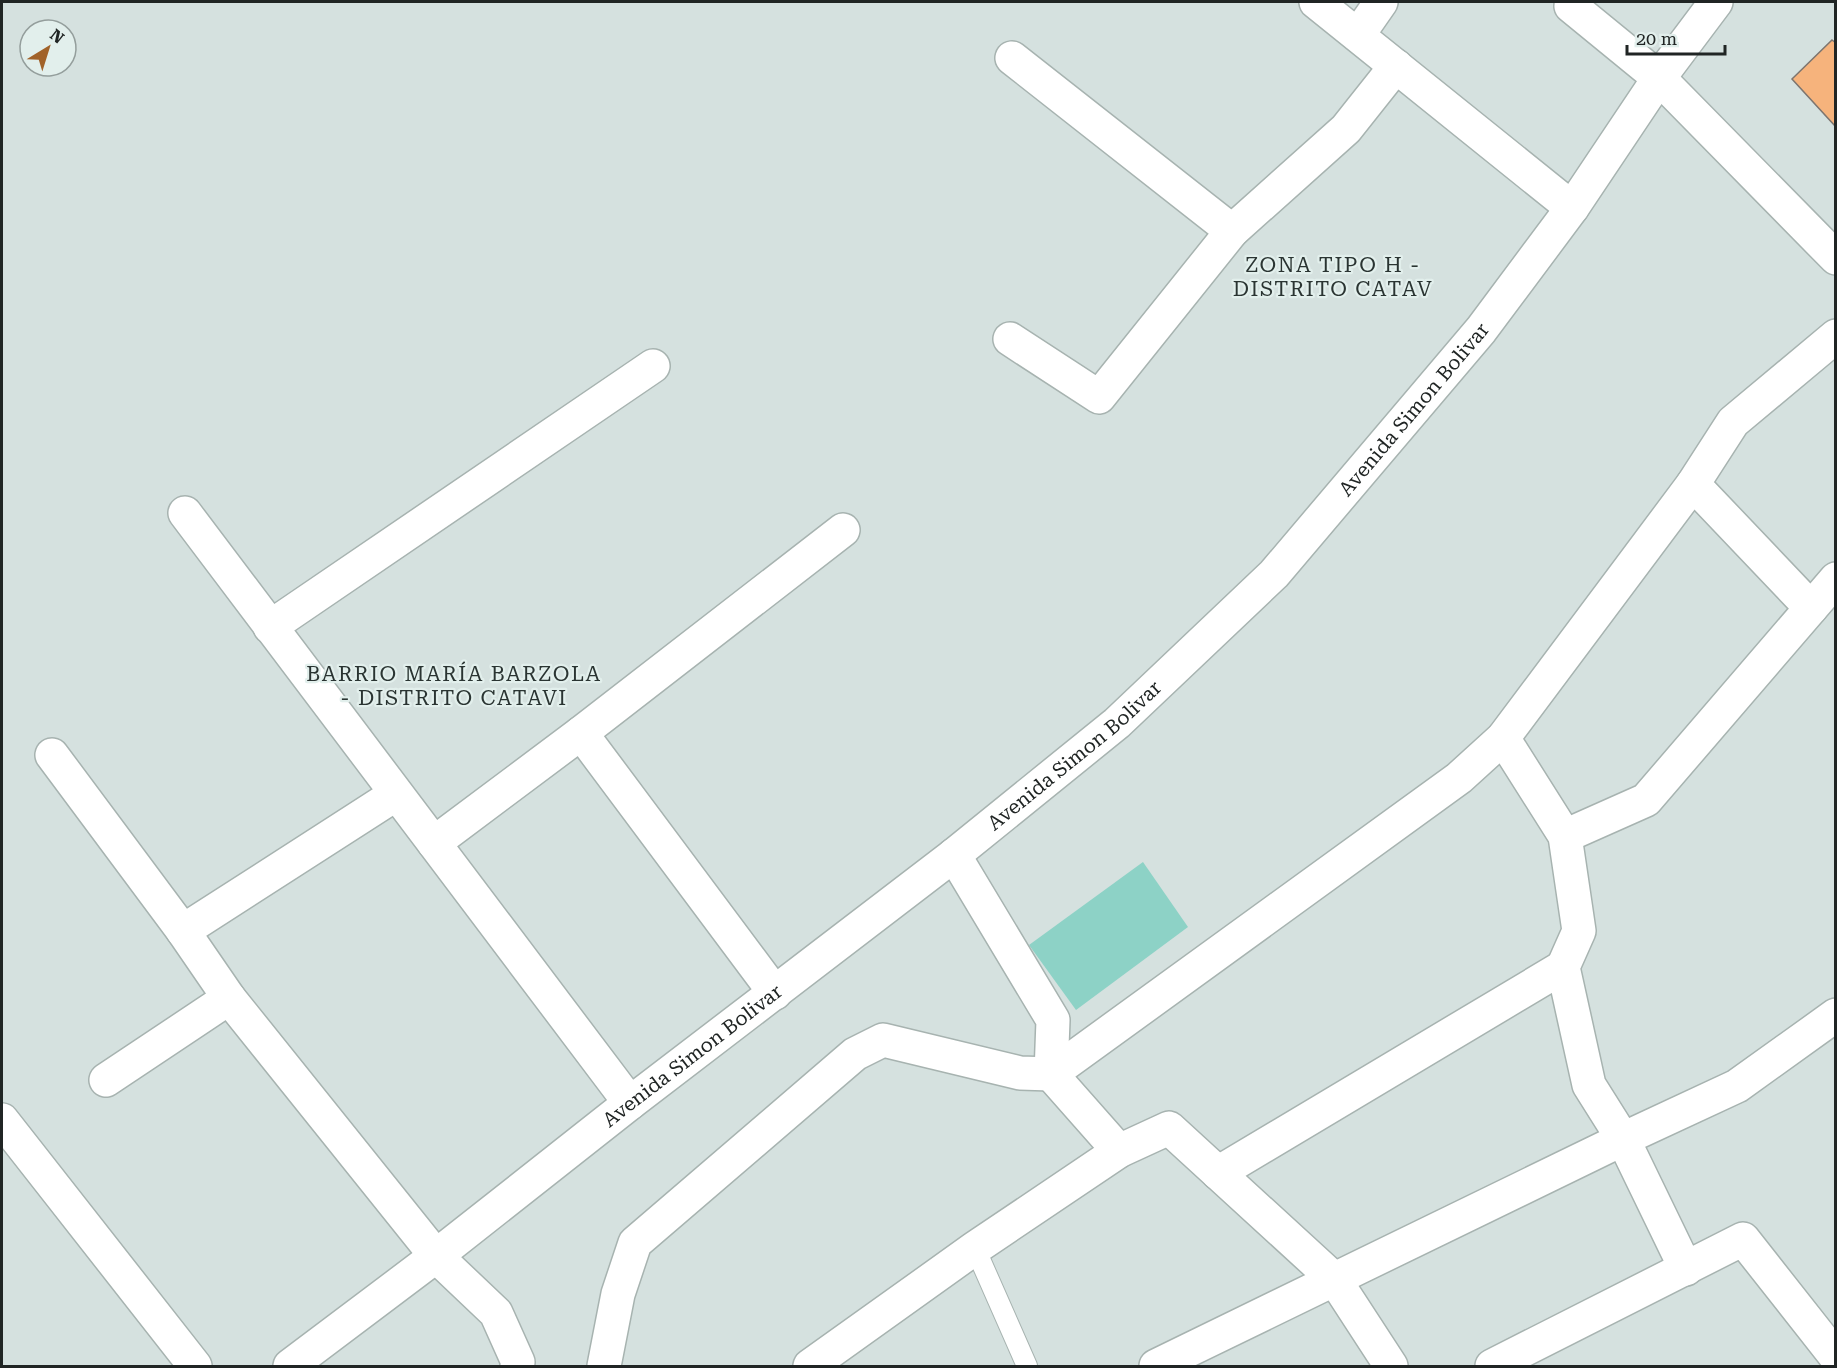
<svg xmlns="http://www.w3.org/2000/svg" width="1837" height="1368" viewBox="0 0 1837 1368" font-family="'Roboto Serif',serif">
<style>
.green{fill:#8dd2c6}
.building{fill:#f6b37c;stroke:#7d756f;stroke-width:1.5}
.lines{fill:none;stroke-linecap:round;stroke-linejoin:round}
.lane-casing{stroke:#a7b3b0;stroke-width:22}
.street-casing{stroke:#a7b3b0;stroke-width:36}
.secondary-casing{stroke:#a7b3b0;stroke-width:36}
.lane{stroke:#fff;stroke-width:20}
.street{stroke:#fff;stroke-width:33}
.secondary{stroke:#fff;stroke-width:33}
.labels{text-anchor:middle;stroke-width:4.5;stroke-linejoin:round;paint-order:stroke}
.street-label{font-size:20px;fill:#202524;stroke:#e2efec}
.neighbourhood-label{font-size:21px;letter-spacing:1.5px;fill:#2a3432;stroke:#e2efec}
</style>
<rect width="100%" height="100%" fill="#d5e1df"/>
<path class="green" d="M1143,862L1188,927L1076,1010L1029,945Z"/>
<path class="building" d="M1832,40L1836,43V127L1792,79Z"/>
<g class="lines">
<g class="lane-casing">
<path id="lane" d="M975,1248L1027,1366"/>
</g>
<g class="street-casing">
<g id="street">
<path d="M1316,2L1572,208"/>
<path d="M1573,2L1571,6L1659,78"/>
<path d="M1358,35L1381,2"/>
<path d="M1012,58L1232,231"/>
<path d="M1010,339L1099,397L1232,231L1346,129L1396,66"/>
<path d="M1693,484L1811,608"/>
<path d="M185,513L630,1103"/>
<path d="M270,627L653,366"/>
<path d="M581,733L775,993"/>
<path d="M1503,738L1565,836L1579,931L1563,967L1589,1085L1623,1139L1686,1269"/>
<path d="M52,755L183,931L229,998L436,1256L496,1313L518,1362L517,1366"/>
<path d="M1565,836L1646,800L1836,579"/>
<path d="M434,843L581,733L843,530"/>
<path d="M954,855L1053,1020L1051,1074L1119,1151"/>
<path d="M183,931L396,794"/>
<path d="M106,1080L229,998"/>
<path d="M2,1120L195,1366"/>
<path d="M1218,1173L1563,967"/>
<path d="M604,1366L618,1294L635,1243L855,1054L883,1040L1020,1073L1051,1074L1459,778L1503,738L1693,484L1733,422L1836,336"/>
<path d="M810,1366L975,1248L1119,1151L1169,1128L1335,1280L1391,1366"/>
<path d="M1156,1366L1623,1139L1737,1086L1836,1015"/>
<path d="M1492,1366L1743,1239L1836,1357"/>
</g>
</g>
<g class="secondary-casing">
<g id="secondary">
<path d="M1659,78L1836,258"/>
<path id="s1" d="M290,1366L436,1256L630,1103L954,855L1117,723L1274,574L1481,330L1572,208L1659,78L1716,2"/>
</g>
</g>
<use href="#lane" class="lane"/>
<use href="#street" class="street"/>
<use href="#secondary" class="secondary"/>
</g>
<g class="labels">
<g class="street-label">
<text dy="7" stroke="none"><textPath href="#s1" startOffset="1480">Avenida Simon Bolivar</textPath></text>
<text dy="7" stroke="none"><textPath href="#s1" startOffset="994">Avenida Simon Bolivar</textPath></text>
<text dy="7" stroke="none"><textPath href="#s1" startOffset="508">Avenida Simon Bolivar</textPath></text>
</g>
<g class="neighbourhood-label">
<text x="1333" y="272">ZONA TIPO H -<tspan x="1333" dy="24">DISTRITO CATAV</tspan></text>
<text x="454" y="681">BARRIO MARÍA BARZOLA<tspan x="454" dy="24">- DISTRITO CATAVI</tspan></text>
</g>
</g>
<rect width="1837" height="1368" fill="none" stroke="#202524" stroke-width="6"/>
<g transform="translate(48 48) rotate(38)"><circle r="28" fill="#e2efec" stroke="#949e9c" stroke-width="1.5"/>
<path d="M0-4.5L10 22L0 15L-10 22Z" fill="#a16229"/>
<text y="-9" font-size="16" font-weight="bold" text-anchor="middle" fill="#202524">N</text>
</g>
<path d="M1627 45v9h98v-9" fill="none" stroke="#202524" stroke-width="3"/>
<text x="1636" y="45" font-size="18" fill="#202524" stroke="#e2efec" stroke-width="4.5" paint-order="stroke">20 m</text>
</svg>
